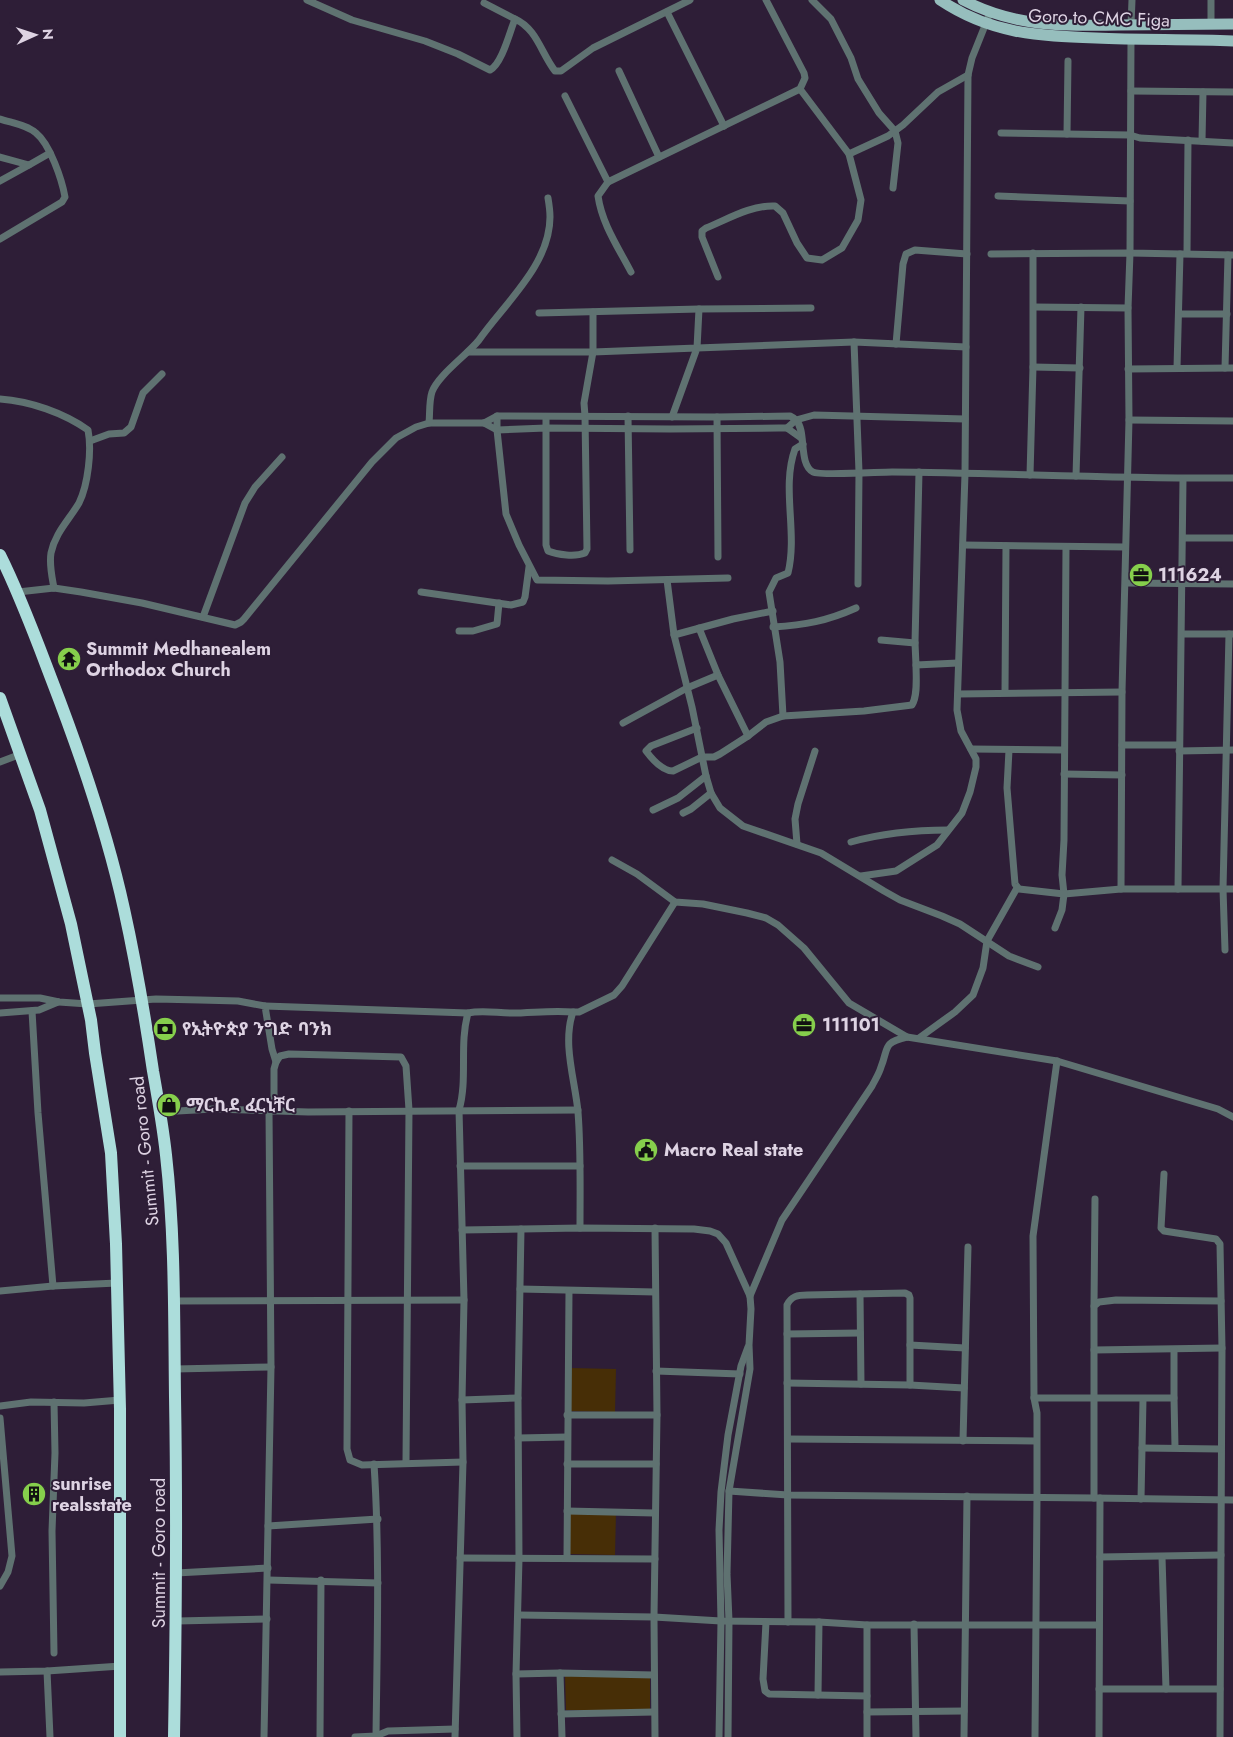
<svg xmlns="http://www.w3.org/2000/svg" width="1233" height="1737" viewBox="0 0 1233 1737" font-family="Jost,'Noto Sans Ethiopic',sans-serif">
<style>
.grass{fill:#472e06}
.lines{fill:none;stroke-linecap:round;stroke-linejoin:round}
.street{stroke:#5f7271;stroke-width:7}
.primary{stroke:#96bebd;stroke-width:11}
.highway{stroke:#acdddb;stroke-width:12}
.labels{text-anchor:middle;stroke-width:4;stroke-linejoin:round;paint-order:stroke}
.street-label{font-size:18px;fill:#ded3e3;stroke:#2e1e37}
.poi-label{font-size:18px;font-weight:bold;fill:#ded3e3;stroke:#2e1e37;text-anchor:start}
</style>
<rect width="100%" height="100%" fill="#2e1e37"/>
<g class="grass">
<path d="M570,1368L616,1369L615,1412L570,1411Z"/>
<path d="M570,1512L616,1513L615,1555L569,1554Z"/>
<path d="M565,1675L650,1677V1710H566Z"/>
</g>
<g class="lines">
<g class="street">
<path d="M307,0L352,20L425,41L458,54L490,70C502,64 510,31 515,19C537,29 541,53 555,71H561L593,48L690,0"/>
<path d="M812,0L831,19L851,58L858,79L879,113L895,131L898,143L893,188"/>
<path d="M484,3L515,19"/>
<path d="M667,12L724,126"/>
<path d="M1211,24V0"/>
<path d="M1131,25L1132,0"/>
<path d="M1131,39L1130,253L1233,255"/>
<path d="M619,71L659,157"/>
<path d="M1131,91L1233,92"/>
<path d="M565,96L608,182L800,89L805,78L804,73L766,0"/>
<path d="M0,119C12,123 27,125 36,133C50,144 62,180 65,197L62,202L0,239"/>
<path d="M1001,133L1130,135L1140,138L1233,143"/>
<path d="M1067,134L1068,61"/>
<path d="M1202,141L1203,92"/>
<path d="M849,154L888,136L903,125L938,92L968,75"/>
<path d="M0,157L29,165L50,153"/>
<path d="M0,181L29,165"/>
<path d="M608,182L598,196C602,224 618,247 631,272"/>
<path d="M998,196L1130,201"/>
<path d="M1187,253L1188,140"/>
<path d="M991,254L1130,253L1128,308L1129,420L1122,692L1121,889H1233"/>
<path d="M718,277L702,237V231L706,228C728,219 751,205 775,206L783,213L797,243L807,258L822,260L842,248L858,220L861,200L849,154L800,89"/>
<path d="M1034,307L1128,308"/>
<path d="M539,313L699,309"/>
<path d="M1179,314H1227"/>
<path d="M896,344L903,264L906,254L915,250L967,254"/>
<path d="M468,352H593L697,348L699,309L811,308"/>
<path d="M1033,367L1080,368"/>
<path d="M1177,368L1180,254"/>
<path d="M1225,368L1228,255"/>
<path d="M1128,369L1233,368"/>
<path d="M0,399C30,401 64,413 88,430C92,450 88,485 79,503C69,520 55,533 51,553C49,565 52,577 54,588"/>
<path d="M497,416V430L506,514L519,545L537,580L608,581L728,578"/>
<path d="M628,416L630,550"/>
<path d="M546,417V545L548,551C558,555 575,557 585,553L587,549L585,416L584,403L593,352V312"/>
<path d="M672,417L697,348L854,342"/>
<path d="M717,417L718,557"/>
<path d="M1129,420L1233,421"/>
<path d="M429,423C430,413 429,401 432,392C438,375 467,355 479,340C504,304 550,265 550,217C550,211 549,204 548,198"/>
<path d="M484,423L497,430L546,428L670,429L779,428H787L801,438"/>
<path d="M787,428L796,420L814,415L965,419"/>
<path d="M90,441L109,434L124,433L131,427L143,393L162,374"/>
<path d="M919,472L915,643L916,665L958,663"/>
<path d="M1030,475L1033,367V253"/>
<path d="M1076,476L1081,307"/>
<path d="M1183,538H1233"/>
<path d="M963,545L1125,547"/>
<path d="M1066,547L1064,840L1062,875L1064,894L1121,889"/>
<path d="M667,580L674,635L692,707L706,776L711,793L720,808L743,826L821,853L884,891L900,900L942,916L960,924L1009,956L1038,967"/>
<path d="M1126,583L1233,584"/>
<path d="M858,584L859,472L854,342L966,347"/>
<path d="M18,592L54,588L81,592L142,603L235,625L241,622L244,619L372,462L396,438L416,427L429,423H484L497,416L717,417L790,416C792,417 794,418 796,420C807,431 798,464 813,472C820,476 879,472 892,472C1006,473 1119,479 1233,478"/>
<path d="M421,592L511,605L523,602L525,597L529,567"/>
<path d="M203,617L245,503L255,487L282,457"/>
<path d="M773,627C805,625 827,621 856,608"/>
<path d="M699,628L718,675L748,736"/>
<path d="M459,631H473L497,624L499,603"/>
<path d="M1182,634H1233"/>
<path d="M674,635L733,619L773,611"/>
<path d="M881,640L915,643"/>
<path d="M1005,692L1006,546"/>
<path d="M958,694L1122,692"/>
<path d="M783,716L780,662L769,592L776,578L788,573C798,532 781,488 795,449L803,444"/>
<path d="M623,723L687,688L718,675"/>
<path d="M697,728L651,746L646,751C652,759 662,771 673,771L702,757H714L720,754L748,736L766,722L783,716L864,711L912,705C918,695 916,677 916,665"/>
<path d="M1122,745H1179"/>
<path d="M971,749L1064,750"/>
<path d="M1009,750L1007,788L1015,884L1019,889L1064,894L1062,910L1055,928"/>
<path d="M1179,751L1233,750"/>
<path d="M0,762L21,754"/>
<path d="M1064,774L1122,775"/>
<path d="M653,810L678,798L706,776"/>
<path d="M683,813L691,809L711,793"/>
<path d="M851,842C883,833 915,830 948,830"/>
<path d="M797,844L795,819L798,804L815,751"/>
<path d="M612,860L637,874L675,902L703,904L747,913L766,918L778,925L804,948L849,1003L907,1037"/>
<path d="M861,876L896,871L937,845L962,813L970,792L976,767V759L961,731L957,710L965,474L968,75L972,58L990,13"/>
<path d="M1178,889C1179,752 1182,616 1183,479"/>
<path d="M1225,950L1223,889L1229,634"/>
<path d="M0,998H40L59,1002L88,1004L156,999L200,1000L238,1001L265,1006L272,1049L276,1062"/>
<path d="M265,1006L468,1013C482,1010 497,1013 511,1013C532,1013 552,1010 573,1012"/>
<path d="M32,1011L38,1113L53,1286"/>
<path d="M0,1013L39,1010L58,1002"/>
<path d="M919,1038L955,1012L973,995L983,968L987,941L1017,888"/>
<path d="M274,1111V1069L276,1062L280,1056L289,1054L329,1055L401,1057L406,1066L409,1110L406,1462"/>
<path d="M349,1111L347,1449L350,1460L362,1465L463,1462"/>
<path d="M160,1112L213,1109L308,1112L578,1110"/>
<path d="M460,1166H580"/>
<path d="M1164,1174L1161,1228L1164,1231L1216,1239L1220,1244L1222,1348L1220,1737"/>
<path d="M580,1228C580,1189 581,1150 578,1112C575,1080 562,1043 573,1012H579L614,995L622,986L675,902"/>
<path d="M462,1230L580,1228L694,1229L710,1231L718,1234L726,1243L750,1296L751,1309L749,1345L750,1369L729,1491L727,1574L729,1621L728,1737"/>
<path d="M520,1289L655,1292"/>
<path d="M0,1291L53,1286L117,1283"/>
<path d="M860,1294L861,1384"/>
<path d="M750,1296L782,1220L872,1086C875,1080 879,1074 881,1067C889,1047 882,1043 907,1037L1057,1061L1218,1109L1233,1117"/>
<path d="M174,1301L464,1300"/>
<path d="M1094,1306L1095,1199"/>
<path d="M787,1334L860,1333"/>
<path d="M910,1345L965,1348"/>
<path d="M1094,1350L1222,1348"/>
<path d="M175,1369L271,1367"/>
<path d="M656,1371L740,1374"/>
<path d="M787,1383L910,1385L964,1388"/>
<path d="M1034,1398L1033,1236L1057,1061"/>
<path d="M1174,1398L1175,1447"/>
<path d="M462,1400L518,1398"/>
<path d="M54,1402L55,1453L52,1531L54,1653"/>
<path d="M0,1406L31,1402L84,1403L120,1400"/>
<path d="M567,1415H657"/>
<path d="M0,1418L12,1556L8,1572L0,1586"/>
<path d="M518,1438L567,1437"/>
<path d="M788,1439L1036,1441"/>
<path d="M963,1441L968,1247"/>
<path d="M1142,1448L1221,1449"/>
<path d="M374,1464C380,1555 377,1646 376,1737"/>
<path d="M567,1464H656"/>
<path d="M729,1491L788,1495L1094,1498L1233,1500"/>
<path d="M1094,1498V1306L1099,1302L1116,1300L1221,1301"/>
<path d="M1141,1499L1143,1399"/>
<path d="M567,1511L654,1513"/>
<path d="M268,1526L378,1519"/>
<path d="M1100,1557L1221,1555"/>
<path d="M1162,1557L1166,1689"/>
<path d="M460,1558L655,1559"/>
<path d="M567,1558L569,1291"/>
<path d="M176,1573L268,1568"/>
<path d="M268,1580L378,1583"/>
<path d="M519,1615L654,1617L721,1621L819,1622L867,1625H1098"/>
<path d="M177,1621L267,1619"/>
<path d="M766,1622L763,1679L765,1691L769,1694L867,1696"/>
<path d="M788,1622L787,1305C791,1296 798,1295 807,1295L905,1293L909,1295L910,1298V1385"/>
<path d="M914,1624L916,1737"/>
<path d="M47,1671L50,1737"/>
<path d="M0,1672L47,1671L121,1666"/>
<path d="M560,1673L562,1737"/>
<path d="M516,1674L560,1673L654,1675"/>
<path d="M1099,1689H1220"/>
<path d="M818,1695L819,1622"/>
<path d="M867,1712L964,1711"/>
<path d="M561,1714L654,1712"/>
<path d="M264,1737L271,1367L269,1110"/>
<path d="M320,1737L321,1580"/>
<path d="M355,1737L376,1736L388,1731L455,1729"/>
<path d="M455,1737L463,1462L462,1400L464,1300L459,1110C468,1079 459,1045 468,1013"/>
<path d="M517,1737L516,1674L519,1559L518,1398L521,1229"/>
<path d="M655,1737L654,1617L657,1415L655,1228"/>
<path d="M719,1737L721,1621L719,1530L721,1492L728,1435L741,1366L748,1347"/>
<path d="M867,1737V1625"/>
<path d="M964,1737L967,1496"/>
<path d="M1035,1737L1037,1497V1413L1034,1398H1174V1350"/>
<path d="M1099,1737L1100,1498"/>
</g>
<g class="primary">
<path d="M940,0C991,34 1037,36 1096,38C1142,40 1187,39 1233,41"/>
<path d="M963,0C1014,27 1063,26 1119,25C1157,25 1195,24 1233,24"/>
</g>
<g class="highway">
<path d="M0,555C20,595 35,636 51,678C80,753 107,831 124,909C136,963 145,1017 153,1071C158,1099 163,1127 166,1155C175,1235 174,1316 175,1397C177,1511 176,1624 174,1737"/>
<path d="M0,698L40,810L71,924L91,1020L95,1053L111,1153L116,1244L120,1409V1737"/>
</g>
</g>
<defs>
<g id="office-disc" transform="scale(1.25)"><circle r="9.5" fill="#86cf4c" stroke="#2e1e37"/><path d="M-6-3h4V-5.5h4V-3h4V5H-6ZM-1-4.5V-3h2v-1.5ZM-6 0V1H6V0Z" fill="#111"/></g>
<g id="temple-disc" transform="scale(1.25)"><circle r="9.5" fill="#86cf4c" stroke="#2e1e37"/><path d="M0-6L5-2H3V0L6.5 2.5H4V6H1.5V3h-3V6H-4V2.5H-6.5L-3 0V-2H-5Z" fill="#111"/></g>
<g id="bank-disc" transform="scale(1.25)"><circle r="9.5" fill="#86cf4c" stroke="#2e1e37"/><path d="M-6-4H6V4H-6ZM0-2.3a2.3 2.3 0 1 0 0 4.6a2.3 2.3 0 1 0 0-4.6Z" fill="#111"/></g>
<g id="shop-disc" transform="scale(1.25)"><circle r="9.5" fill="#86cf4c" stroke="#2e1e37"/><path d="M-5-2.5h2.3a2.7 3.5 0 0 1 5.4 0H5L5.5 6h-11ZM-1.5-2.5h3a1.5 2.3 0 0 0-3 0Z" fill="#111"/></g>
<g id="civic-disc" transform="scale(1.25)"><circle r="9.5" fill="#86cf4c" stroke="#2e1e37"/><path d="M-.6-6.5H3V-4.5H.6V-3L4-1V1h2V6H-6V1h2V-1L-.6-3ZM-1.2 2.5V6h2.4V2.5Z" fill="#111"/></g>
<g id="building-disc" transform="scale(1.25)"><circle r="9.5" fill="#86cf4c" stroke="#2e1e37"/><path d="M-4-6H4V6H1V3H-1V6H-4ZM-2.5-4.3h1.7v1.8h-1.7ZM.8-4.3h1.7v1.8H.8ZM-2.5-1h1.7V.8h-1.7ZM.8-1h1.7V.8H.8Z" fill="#111"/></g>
</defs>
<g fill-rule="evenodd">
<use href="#office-disc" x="1141" y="575"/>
<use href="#temple-disc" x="69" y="659"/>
<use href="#office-disc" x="804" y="1025"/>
<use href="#bank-disc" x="165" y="1029"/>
<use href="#shop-disc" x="169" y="1105"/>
<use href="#civic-disc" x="646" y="1150"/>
<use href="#building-disc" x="34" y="1494"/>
</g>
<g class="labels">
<g class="street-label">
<text transform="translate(1099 18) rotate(2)" y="6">Goro to CMC Figa</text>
<text transform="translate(145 1151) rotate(-96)" y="6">Summit - Goro road</text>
<text transform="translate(159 1553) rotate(-90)" y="6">Summit - Goro road</text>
</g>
<g class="poi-label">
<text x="1158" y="581">111624</text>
<text x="86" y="655">Summit Medhanealem<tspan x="86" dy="21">Orthodox Church</tspan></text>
<text x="822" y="1031">111101</text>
<text x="182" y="1035">የኢትዮጵያ ንግድ ባንክ</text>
<text x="186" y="1111">ማርኪደ ፈርኒቸር</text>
<text x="664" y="1156">Macro Real state</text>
<text x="52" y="1490">sunrise<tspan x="52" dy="21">realsstate</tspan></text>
</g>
</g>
<g transform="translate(35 35) rotate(87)" stroke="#2e1e37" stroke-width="4" paint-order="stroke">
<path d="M0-4L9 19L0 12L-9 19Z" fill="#ded3e3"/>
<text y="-8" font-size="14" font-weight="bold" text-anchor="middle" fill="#ded3e3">N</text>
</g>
</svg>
